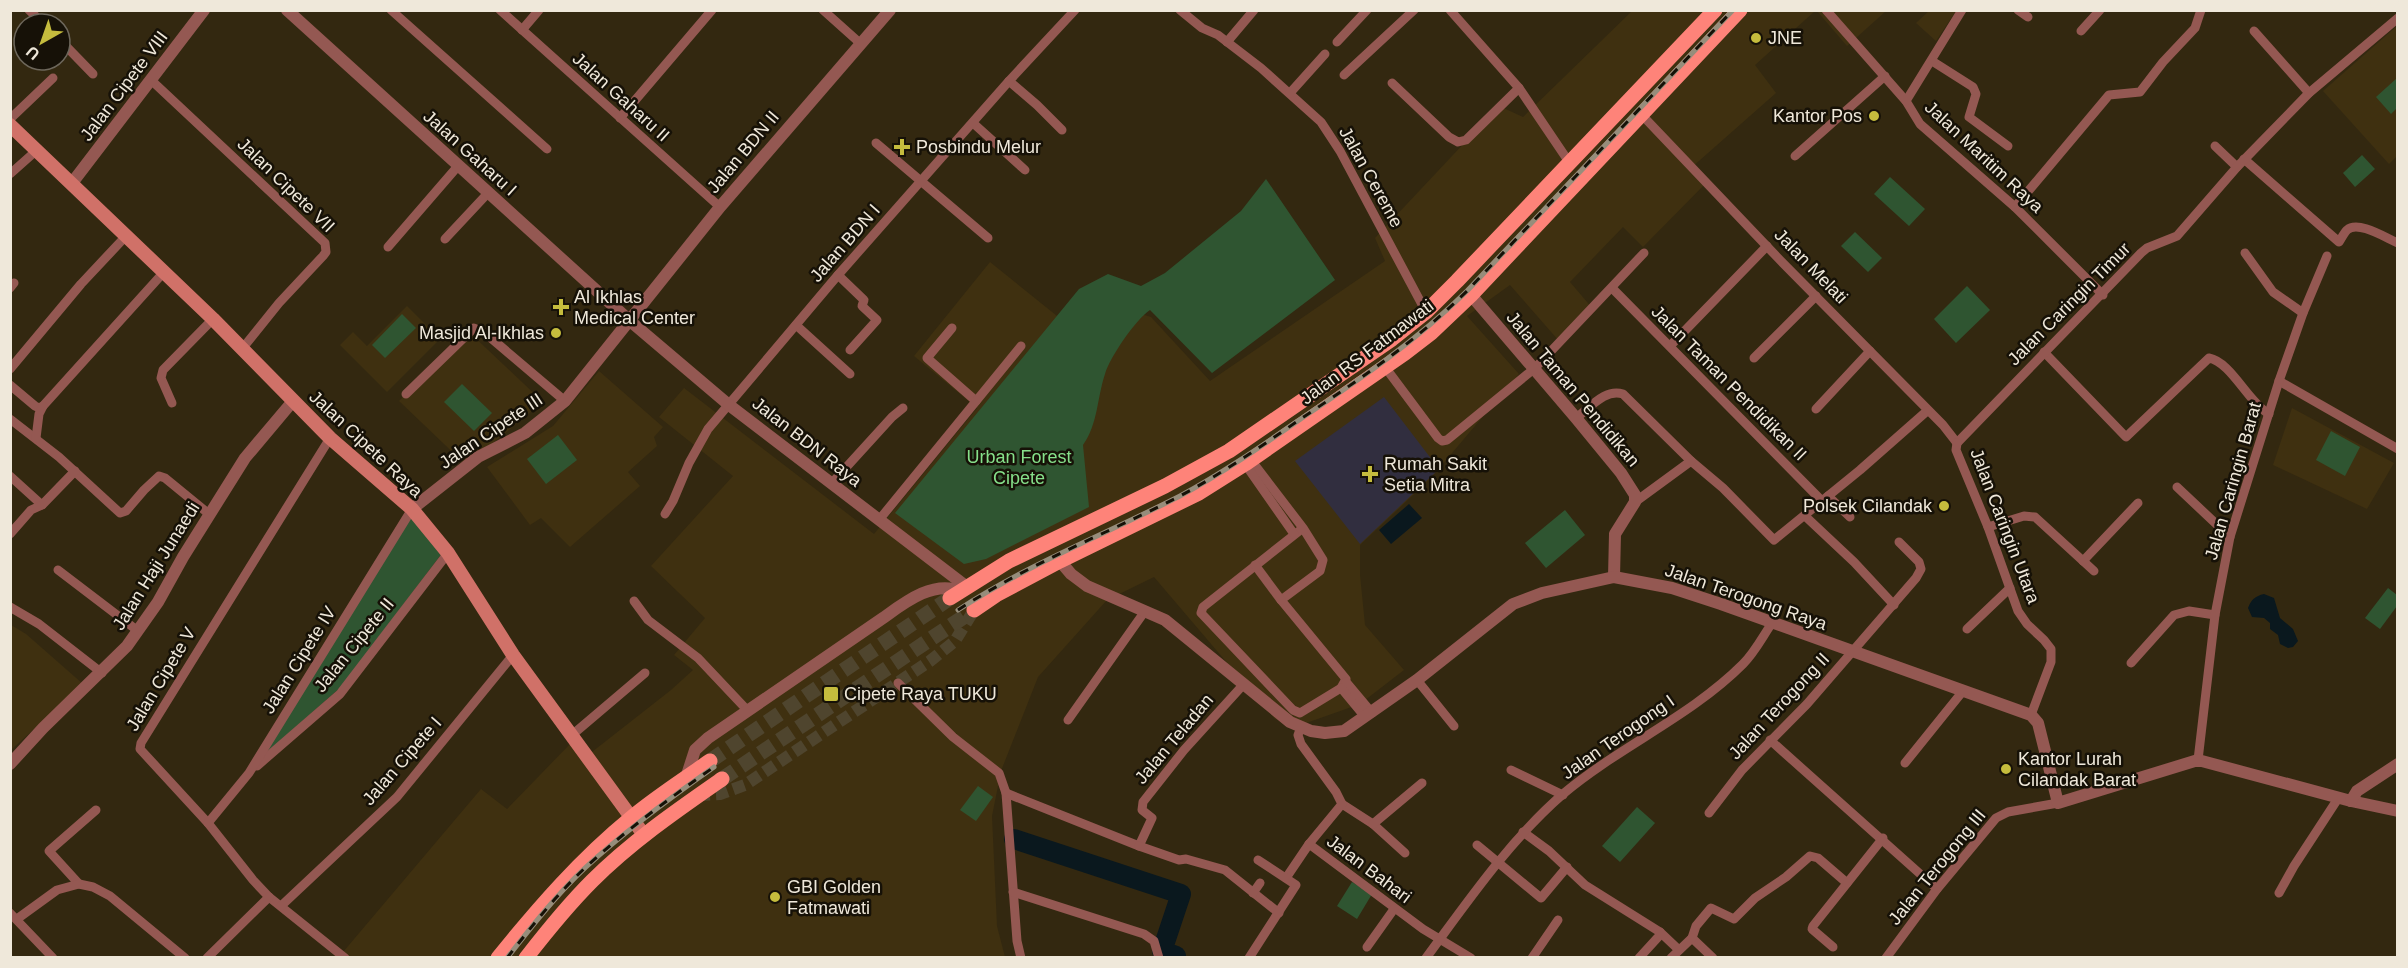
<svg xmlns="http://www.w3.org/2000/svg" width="2408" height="968" viewBox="0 0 2408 968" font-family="Arial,sans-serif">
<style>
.built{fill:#3f3010}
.medical{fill:#312e3f}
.green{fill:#2f5531}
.water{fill:#0a181e}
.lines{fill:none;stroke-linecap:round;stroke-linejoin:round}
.river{stroke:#0a181e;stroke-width:20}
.tertiary-tunnel{stroke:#4f452e;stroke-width:12;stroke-dasharray:12 6;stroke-linecap:butt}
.primary-tunnel{stroke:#4f452e;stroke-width:15;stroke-dasharray:15 8;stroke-linecap:butt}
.minor{stroke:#945852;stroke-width:9}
.tertiary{stroke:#945852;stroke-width:12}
.secondary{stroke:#d07168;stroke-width:14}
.primary{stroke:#fe8379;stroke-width:15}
.rail-casing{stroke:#968d7b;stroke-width:5}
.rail{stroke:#161107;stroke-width:3;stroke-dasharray:9;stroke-linecap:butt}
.poi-dot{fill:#c5bc3d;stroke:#161107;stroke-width:2}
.labels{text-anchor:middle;stroke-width:5;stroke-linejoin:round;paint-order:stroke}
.poi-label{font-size:18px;fill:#efe8da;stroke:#161107;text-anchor:start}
.street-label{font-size:18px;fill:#efe8da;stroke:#161107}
.park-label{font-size:18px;fill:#86e08a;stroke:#161107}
</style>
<rect width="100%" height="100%" fill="#332810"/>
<g class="built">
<path d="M1632,11H1815L1755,65L1776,93L1691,168L1707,182L1643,247L1623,227L1570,282L1593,309L1559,341L1510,285L1467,316L1519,374L1430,479L1360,545V575L1365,625L1404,670L1360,704L1295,727L1275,719L1154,577L1107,600L1038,677L1001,771L992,816L997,926L1005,957L338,958L481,789L507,809L571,743L583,759L671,690L693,670L674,655L705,618L651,566L733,476L659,417L684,388L874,534L977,408L914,356L990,262L1077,332L1121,308L1151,317L1210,381L1385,261L1375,238L1499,106L1523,117Z"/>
<path d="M1817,11H1886L1847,46Z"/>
<path d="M1929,11H1956L1936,41L1916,23Z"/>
<path d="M2397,26V156L2389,164L2323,91Z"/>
<path d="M407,306L440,339L387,392L340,345L353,332L367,346Z"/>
<path d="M468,331L543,402L466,465L399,401Z"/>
<path d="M599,371L663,427L654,437L657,446L628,472L640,486L570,547L541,518L530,525L487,467L553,426Z"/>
<path d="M2292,408L2394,463L2367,509L2273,465Z"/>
<path d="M11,625L26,634L83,684L11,750Z"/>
</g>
<path class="medical" d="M1384,397L1439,469L1360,544L1295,461Z"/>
<g class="green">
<path d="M2397,78V108L2391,114L2376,97Z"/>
<path d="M2362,155L2375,169L2355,187L2343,173Z"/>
<path d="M1890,177L1925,209L1909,226L1874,194Z"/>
<path d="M1266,179L1335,280L1212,373L1150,310C1136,319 1110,357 1105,374C1097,398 1098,424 1083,445L1089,507L986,559L964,564L895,513L1079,289L1108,274L1141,286L1165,273L1241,211Z"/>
<path d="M1855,232L1882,258L1868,272L1841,246Z"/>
<path d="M1967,286L1990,310L1956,343L1934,319Z"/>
<path d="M402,314L416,328L385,358L372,345Z"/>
<path d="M462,384L492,413L474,431L444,402Z"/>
<path d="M2331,431L2360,447L2345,476L2316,460Z"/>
<path d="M558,435L577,460L546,484L527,459Z"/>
<path d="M1565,510L1585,535L1546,568L1525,543Z"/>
<path d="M410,513L443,552L341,687L265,754Z"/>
<path d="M2388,588L2397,595V606L2380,629L2365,618Z"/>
<path d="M978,786L993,797L976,821L960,810Z"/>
<path d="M1637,807L1655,823L1620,862L1602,846Z"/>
<path d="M1352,882L1372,894L1357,919L1337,906Z"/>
</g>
<g class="water">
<path d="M1409,504L1422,518L1391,544L1379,530Z"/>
<path d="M2264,594L2274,598L2280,618L2293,629L2298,641L2293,647L2288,648L2280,644L2278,635L2270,629V623L2264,618L2252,617L2248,608C2251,600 2255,596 2264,594Z"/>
</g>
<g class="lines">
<path class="river" d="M1014,839L1181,894L1162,951L1176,956L1175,958"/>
<path class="tertiary-tunnel" d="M698,795L720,794L745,785L930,661L955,641L974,610"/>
<g class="primary-tunnel">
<path d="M710,761L950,598"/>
<path d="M722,779L974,610"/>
</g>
<g class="minor">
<path d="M29,10L44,24"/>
<path d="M391,10L547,149"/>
<path d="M500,10L720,207"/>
<path d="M823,10L861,44"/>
<path d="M1180,10L1202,28L1218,35L1261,68L1321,122L1340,151L1426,312"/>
<path d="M1450,10L1519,88L1569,162"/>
<path d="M1826,10L1906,101L1920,124L2015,207L2103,295"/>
<path d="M2018,10L2028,17"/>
<path d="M522,30L539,10"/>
<path d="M2081,31L2100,10"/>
<path d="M2254,31L2309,93"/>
<path d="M60,40L93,74"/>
<path d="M1227,42L1254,10"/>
<path d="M1337,42L1367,10"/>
<path d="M1932,61L1973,87L1976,94L1969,117L2008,146"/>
<path d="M1344,75L1414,10"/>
<path d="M151,80L325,243L326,252L323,256L279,303L242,349"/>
<path d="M1009,81L1037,105L1062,130"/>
<path d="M1392,83L1449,137L1458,142L1466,140L1519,88"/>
<path d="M1290,93L1325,54"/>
<path d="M1906,101L1962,10"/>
<path d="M1641,114L1779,259L1943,425L1957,443"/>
<path d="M620,118L712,10"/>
<path d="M10,119L53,78"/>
<path d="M973,123L1025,170"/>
<path d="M876,143L988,238"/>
<path d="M2215,146L2237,167"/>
<path d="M1795,156L1885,76"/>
<path d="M2244,159L2339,242C2341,239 2344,233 2347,230C2358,220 2386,238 2398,243"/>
<path d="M10,174L37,150"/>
<path d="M2015,207L2109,95L2140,92L2163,62L2195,28L2201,10"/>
<path d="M445,239L488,193"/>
<path d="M388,247L458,166"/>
<path d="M2245,253L2273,292L2303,313"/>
<path d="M838,275L864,300L862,306L877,320L850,350"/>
<path d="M10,288L14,283"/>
<path d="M1612,288L1822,501"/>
<path d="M796,325L850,374"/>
<path d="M952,328L927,358L976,401"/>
<path d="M1670,346L1767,246"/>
<path d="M2044,352L2126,437L2209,358C2231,362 2248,402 2269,414"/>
<path d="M1754,358L1816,296"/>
<path d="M1385,367L1438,438L1442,441L1447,440L1535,368L1644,253"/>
<path d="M10,369L81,284L126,236"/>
<path d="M2279,381L2398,449"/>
<path d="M10,385L35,406L39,408L43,406L164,272"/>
<path d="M406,394L474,328L485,333L565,401"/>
<path d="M172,403L161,378L163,370L213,319"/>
<path d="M1816,409L1870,351"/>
<path d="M1576,418C1590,408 1605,388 1623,394L1691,461L1723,488L1774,540L1860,470L1927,411"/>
<path d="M10,419L59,457L120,513L126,511L144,490L159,476L165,478L209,514"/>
<path d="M36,438L39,414L43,406"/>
<path d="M330,438L141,743L140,749L208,823L253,880L269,897L345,958"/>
<path d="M1957,443L2141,253L2147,248L2177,236L2237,167L2309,93L2398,18"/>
<path d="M1957,443L1956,450L1988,527L2018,611L2027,624L2044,640L2051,649V662L2031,715"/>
<path d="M1251,460L1303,528L1323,560L1320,571L1281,600L1346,679L1341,688L1300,713L1293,710L1201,613L1203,607L1303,528"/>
<path d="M1245,464L1294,534"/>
<path d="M10,476L42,505"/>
<path d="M831,484L892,417L903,408"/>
<path d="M2177,487L2230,537"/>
<path d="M1828,496L1850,517"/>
<path d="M1635,502L1691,461"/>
<path d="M665,514L673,501L689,463L708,429L838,275L1009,81L1075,10"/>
<path d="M1805,516L1854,562L1894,605"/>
<path d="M879,520L1021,346"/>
<path d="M1988,527L2024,516L2035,517L2094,571"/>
<path d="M10,534L31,510L42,505L75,471"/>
<path d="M2083,561L2138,503"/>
<path d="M1255,565L1281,600"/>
<path d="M58,570L138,631"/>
<path d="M634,601L648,620L698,658L748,711"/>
<path d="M10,607L39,624L102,673"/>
<path d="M1967,629L2010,588"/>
<path d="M2131,663L2174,615L2189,611L2215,615"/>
<path d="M1417,680L1454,726"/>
<path d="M1346,682L1372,713"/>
<path d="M898,683L953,737L999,773L1006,793L1017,941L1021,958"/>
<path d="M1341,688L1365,717"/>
<path d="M1068,720L1145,611"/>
<path d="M572,735L645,673"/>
<path d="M1770,740L1937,889"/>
<path d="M2198,760L2215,615L2230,537L2279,381L2303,313L2327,256"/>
<path d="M1905,763L1963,691"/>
<path d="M257,766L340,694L448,553"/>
<path d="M1511,770L1563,795"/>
<path d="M1006,793L1139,846L1152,818L1142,810L1143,802L1184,750L1243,685"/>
<path d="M1342,804L1373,824L1405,853"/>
<path d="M1709,813L1742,770L1807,704L1916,578L1921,569L1919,562L1899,542"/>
<path d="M208,823L249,773L412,509"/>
<path d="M1373,824L1422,783"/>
<path d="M1523,832L1549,851L1585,885L1660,932V935L1639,958"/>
<path d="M1309,844L1423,929L1471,958"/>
<path d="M1477,845L1541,898L1567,867"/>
<path d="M1139,846L1179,860L1186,859L1225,870L1279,913"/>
<path d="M1286,878L1309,844L1342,804L1336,792L1301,744L1298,735L1301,727"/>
<path d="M79,884L49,851L96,810"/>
<path d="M1013,892L1144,934L1154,941L1159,958"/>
<path d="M1253,893L1260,883"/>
<path d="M2279,893L2294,866L2339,797"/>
<path d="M281,906L397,797L513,655"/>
<path d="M10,913L53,958"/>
<path d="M17,919L57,890L79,884L93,887L110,896L185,958"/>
<path d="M1660,932L1679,950"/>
<path d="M1692,938L1696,926L1711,908L1734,919L1755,898L1786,877L1810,856L1818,858L1847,883"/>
<path d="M1692,938L1713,958"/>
<path d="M1367,947L1394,909"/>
<path d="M1833,947L1812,929L1813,926L1883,838"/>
<path d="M207,958L269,897"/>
<path d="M1249,958L1296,885L1258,860"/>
<path d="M1426,958C1468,901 1510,840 1563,794C1620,746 1690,717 1743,664C1755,652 1763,636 1772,623"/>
<path d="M1532,958L1558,920"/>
<path d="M1671,958L1692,938"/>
<path d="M1886,958L1937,889L1996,818L2008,812L2058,803"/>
</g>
<g class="tertiary">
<path d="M287,10L630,321L729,405L967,587"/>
<path d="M72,183L204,10"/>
<path d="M1471,295L1576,418L1621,473L1635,495V502L1615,534L1614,577"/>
<path d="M412,509L478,457L525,433L565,401L720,207L890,10"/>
<path d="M1060,561L1071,574L1087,586L1165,620L1290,722L1311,731L1325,733L1344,731L1417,680L1513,604L1542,593L1614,577L1672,588L1721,604L2031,715L2038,723L2058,803L2198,760L2351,801L2398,811"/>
<path d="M10,764L43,728L127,646L158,602L183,557L245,458L293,401"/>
<path d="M686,778L695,750L708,738L883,618C904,603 933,580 960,591"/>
<path d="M2351,801L2357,791L2398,764"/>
</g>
<path class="secondary" d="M10,125L213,319L330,438L412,509L448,553L513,655L644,835"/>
<g class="primary">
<path d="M950,598L1009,561L1165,486L1229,451L1392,339L1426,312L1457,281L1715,10"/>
<path d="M974,610L996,595L1060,561L1199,493L1245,464L1405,353L1431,333L1471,295L1740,10"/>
<path d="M498,958C539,907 581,859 631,818C656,797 683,780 710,761"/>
<path d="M526,958C547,931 568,905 592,881C631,842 676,811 722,779"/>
</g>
<g class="rail-casing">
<g id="rail">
<path d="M958,610C1028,564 1106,534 1180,496C1223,473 1263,445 1302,418C1363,377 1415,342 1467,291L1733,10"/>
<path d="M507,958C532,926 557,894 586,867C626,830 670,798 714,767"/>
</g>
</g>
<use href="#rail" class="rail"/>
</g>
<g class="poi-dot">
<circle cx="1756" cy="38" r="6"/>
<circle cx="1874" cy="116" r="6"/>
<path d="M899 138h6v6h6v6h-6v6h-6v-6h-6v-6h6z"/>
<path d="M558 298h6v6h6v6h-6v6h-6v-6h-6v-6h6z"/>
<circle cx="556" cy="333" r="6"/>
<path d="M1367 465h6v6h6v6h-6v6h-6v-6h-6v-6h6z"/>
<circle cx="1944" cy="506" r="6"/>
<rect x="823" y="686" width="16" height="16" rx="3"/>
<circle cx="2006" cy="769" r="6"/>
<circle cx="775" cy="897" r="6"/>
</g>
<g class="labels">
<g class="poi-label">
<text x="1768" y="44">JNE</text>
<text x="1862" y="122" text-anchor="end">Kantor Pos</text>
<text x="916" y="153">Posbindu Melur</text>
<text x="574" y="303">Al Ikhlas<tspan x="574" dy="21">Medical Center</tspan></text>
<text x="544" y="339" text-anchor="end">Masjid Al-Ikhlas</text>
<text x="1384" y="470">Rumah Sakit<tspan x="1384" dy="21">Setia Mitra</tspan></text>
<text x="1932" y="512" text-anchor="end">Polsek Cilandak</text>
<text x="844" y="700">Cipete Raya TUKU</text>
<text x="2018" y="765">Kantor Lurah<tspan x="2018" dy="21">Cilandak Barat</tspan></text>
<text x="787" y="893">GBI Golden<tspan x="787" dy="21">Fatmawati</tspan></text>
</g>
<g class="street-label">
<text transform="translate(124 86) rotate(-53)" y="6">Jalan Cipete VIII</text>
<text transform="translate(621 97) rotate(42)" y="6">Jalan Gaharu II</text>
<text transform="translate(743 152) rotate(-50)" y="6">Jalan BDN II</text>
<text transform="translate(470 153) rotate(42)" y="6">Jalan Gaharu I</text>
<text transform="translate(1984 157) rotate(43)" y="6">Jalan Maritim Raya</text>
<text transform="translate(1371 177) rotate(61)" y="6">Jalan Cereme</text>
<text transform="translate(286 185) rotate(44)" y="6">Jalan Cipete VII</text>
<text transform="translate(845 243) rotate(-49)" y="6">Jalan BDN I</text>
<text transform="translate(1811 266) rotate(46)" y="6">Jalan Melati</text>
<text transform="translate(2069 304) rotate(-45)" y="6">Jalan Caringin Timur</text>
<text transform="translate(1367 352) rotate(-37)" y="6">Jalan RS Fatmawati</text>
<text transform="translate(1729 383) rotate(45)" y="6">Jalan Taman Pendidikan II</text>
<text transform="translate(1573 389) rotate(50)" y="6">Jalan Taman Pendidikan</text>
<text transform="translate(491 431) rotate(-34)" y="6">Jalan Cipete III</text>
<text transform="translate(807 442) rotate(38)" y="6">Jalan BDN Raya</text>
<text transform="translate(366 444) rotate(43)" y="6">Jalan Cipete Raya</text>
<text transform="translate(2233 481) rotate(-74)" y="6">Jalan Caringin Barat</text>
<text transform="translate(2005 526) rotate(69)" y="6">Jalan Caringin Utara</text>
<text transform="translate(156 566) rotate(-58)" y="6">Jalan Haji Junaedi</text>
<text transform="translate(1746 597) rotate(19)" y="6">Jalan Terogong Raya</text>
<text transform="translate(354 645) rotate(-51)" y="6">Jalan Cipete II</text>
<text transform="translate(299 660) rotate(-58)" y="6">Jalan Cipete IV</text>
<text transform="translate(161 679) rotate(-59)" y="6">Jalan Cipete V</text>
<text transform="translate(1779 706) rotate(-47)" y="6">Jalan Terogong II</text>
<text transform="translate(1618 737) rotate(-35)" y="6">Jalan Terogong I</text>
<text transform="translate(1174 739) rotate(-50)" y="6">Jalan Teladan</text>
<text transform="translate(402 761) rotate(-49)" y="6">Jalan Cipete I</text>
<text transform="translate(1937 867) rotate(-51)" y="6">Jalan Terogong III</text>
<text transform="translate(1369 869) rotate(37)" y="6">Jalan Bahari</text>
</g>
<g class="park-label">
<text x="1019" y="463">Urban Forest<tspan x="1019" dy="21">Cipete</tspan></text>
</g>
</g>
<rect width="2408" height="968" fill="none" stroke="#efe8da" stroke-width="24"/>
<g transform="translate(42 42) rotate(220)"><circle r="28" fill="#161107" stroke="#6d675b" stroke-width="1.5"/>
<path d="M0-4.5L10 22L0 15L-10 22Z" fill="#c5bc3d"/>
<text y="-9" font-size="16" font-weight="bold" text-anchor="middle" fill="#efe8da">U</text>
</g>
</svg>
